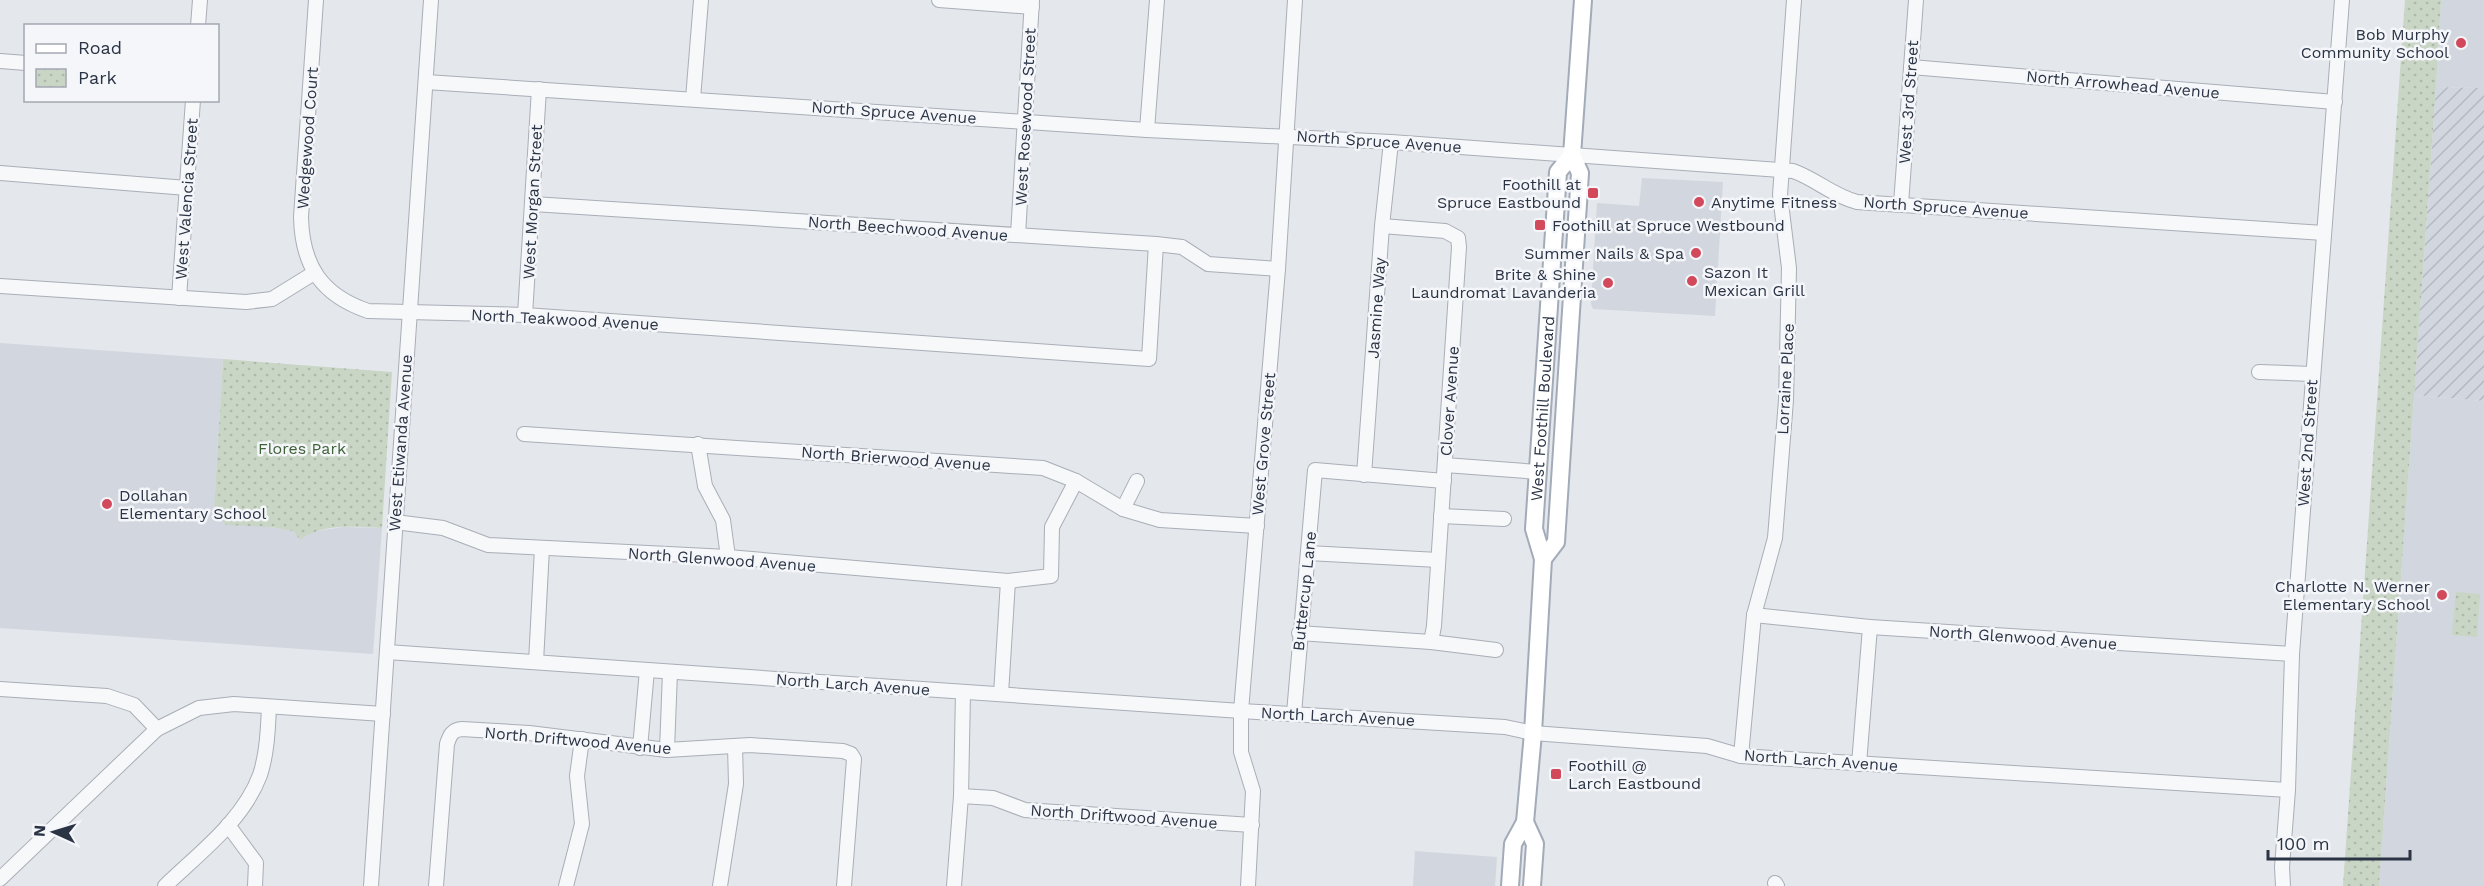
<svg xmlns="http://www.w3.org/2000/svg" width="2484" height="886" viewBox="0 0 2484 886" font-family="'Work Sans',sans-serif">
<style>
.built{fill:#d2d6de}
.industrial{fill:url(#industrial-furrows)}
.park{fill:url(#park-dots)}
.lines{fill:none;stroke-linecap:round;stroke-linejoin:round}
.minor-casing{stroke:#a9aeb7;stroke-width:16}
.major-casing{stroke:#a3abb8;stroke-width:20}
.minor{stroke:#f7f8fa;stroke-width:14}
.major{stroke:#fff;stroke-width:16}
.poi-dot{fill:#d1495b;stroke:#f4f6f9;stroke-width:2}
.labels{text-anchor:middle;stroke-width:5;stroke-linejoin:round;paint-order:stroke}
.poi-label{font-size:16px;fill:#2b3445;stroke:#f4f6f9;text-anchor:end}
.street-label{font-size:16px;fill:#2b3445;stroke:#f4f6f9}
.park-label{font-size:16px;fill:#3f6138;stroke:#f4f6f9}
</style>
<defs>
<pattern id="industrial-furrows" width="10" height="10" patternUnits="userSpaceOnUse" patternTransform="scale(1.5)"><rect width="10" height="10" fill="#d2d6de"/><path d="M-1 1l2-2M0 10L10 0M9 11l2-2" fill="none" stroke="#b4b8c0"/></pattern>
<pattern id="park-dots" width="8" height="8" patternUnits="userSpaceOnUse" patternTransform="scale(1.5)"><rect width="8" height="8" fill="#c9d6c5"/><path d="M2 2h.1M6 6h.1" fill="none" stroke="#adb8ab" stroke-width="1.8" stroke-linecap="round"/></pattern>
</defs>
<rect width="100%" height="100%" fill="#e4e7ec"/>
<g class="built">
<path d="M2441,0H2484V88L2436,87Z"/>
<path d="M1642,178L1723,182L1715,316L1593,309L1591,304L1597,203L1639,206Z"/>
<path d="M0,343L223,359L214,511L271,527L293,531L300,540L310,532L343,527L382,528L373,654L0,628Z"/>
<path d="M2414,395L2484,401V886H2379Z"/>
<path d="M1415,851L1497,857L1495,886H1413Z"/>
</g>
<path class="industrial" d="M2436,87L2484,88V401L2414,395Z"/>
<g class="park">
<path d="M2405,0H2441L2436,87L2379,886H2343Z"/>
<path d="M223,359L392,372L382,528C355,527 322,523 300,540L293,531L271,527L226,525L214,510Z"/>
<path d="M2456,592L2480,594L2477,637L2452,635Z"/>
</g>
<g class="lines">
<g class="minor-casing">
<g id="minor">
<path d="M316,0L301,217C302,265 321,295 368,311L525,315L1149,359L1156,244"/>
<path d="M939,0L1032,7"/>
<path d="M198,26L200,0"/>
<path d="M0,61L26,63"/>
<path d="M1911,67L2335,102"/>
<path d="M426,82L1147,130L1391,142L1793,171C1816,179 1833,196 1857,202L2324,233"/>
<path d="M693,99L701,0"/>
<path d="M1147,130L1157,0"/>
<path d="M0,173L187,188"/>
<path d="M533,204L1156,244L1182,247L1208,264L1278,269"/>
<path d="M1901,204L1916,0"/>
<path d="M1382,226L1445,231L1458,238L1459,247L1434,626L1431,642"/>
<path d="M1018,235L1032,0"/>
<path d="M0,286L246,302L272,299L314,273"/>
<path d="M179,298L193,100"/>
<path d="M525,315L539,89"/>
<path d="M2259,372L2312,374"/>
<path d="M524,434L1043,468L1076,481L1123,509L1160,520L1257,526"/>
<path d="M698,444L705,486L723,520L728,557"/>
<path d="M1445,465L1538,472"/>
<path d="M1364,475L1382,226L1391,142"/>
<path d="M1123,509L1137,481"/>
<path d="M1441,516L1504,519"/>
<path d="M395,522L443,528L488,545L728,557L1008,581L1051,576L1052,527L1076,481"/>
<path d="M1308,553L1438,560"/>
<path d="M1754,615L1870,627L2292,654"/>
<path d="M1299,633L1431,642L1496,650"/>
<path d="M387,652L1241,711L1505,727L1533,733L1707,746L1741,756L2288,790"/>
<path d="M536,662L542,548"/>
<path d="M0,689L107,696L134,705L157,729L199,708L234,704L383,714"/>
<path d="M1001,694L1008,581"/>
<path d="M1294,713L1315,470L1444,481"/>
<path d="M640,748L647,670"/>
<path d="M667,750L670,672"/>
<path d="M1741,756L1754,615L1775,538L1786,400L1789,268L1780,195L1794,0"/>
<path d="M1859,764L1870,627"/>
<path d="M961,796L993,798L1025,810L1252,825"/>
<path d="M228,825L256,863L255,886"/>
<path d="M0,879L157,729"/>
<path d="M1775,883L1777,886"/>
<path d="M165,886C199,853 243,821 260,775C267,754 268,729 269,707"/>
<path d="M371,886L431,0"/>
<path d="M436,886L447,744C450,735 452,730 462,729L529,733L667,750L750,745L843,751L851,754L854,759L844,886"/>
<path d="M566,886L582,824L577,776L582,739"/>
<path d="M720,886L736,784L735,746"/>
<path d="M954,886L961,796L963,692"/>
<path d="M1248,886L1253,791L1241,752V711L1278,269L1295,0"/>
<path d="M2283,886L2282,867L2288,790L2292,654L2342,0"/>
</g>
</g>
<g class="major-casing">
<g id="major">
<path d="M1543,559L1556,542L1580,173L1572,155L1583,0"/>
<path d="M1525,822L1535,844L1532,886"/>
<path id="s1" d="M1510,886L1513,844L1525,822L1533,733L1543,559L1534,529L1558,172L1572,155"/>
</g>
</g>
<use href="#minor" class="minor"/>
<use href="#major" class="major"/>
</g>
<g class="poi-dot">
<circle cx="2461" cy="43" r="6"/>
<rect x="1587" y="187" width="12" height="12" rx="3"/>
<circle cx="1699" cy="202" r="6"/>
<rect x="1534" y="219" width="12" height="12" rx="3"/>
<circle cx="1696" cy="253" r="6"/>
<circle cx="1692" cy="281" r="6"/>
<circle cx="1608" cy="283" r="6"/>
<circle cx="107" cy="504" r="6"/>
<circle cx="2442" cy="595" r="6"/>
<rect x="1550" y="768" width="12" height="12" rx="3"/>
</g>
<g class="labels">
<g class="poi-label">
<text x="2449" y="40">Bob Murphy<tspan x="2449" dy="18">Community School</tspan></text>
<text x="1581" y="190">Foothill at<tspan x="1581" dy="18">Spruce Eastbound</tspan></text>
<text x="1711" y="208" text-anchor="start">Anytime Fitness</text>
<text x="1552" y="231" text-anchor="start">Foothill at Spruce Westbound</text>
<text x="1684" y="259">Summer Nails &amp; Spa</text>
<text x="1704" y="278" text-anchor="start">Sazon It<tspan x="1704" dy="18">Mexican Grill</tspan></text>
<text x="1596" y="280">Brite &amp; Shine<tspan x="1596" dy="18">Laundromat Lavanderia</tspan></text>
<text x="119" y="501" text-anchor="start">Dollahan<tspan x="119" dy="18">Elementary School</tspan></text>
<text x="2430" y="592">Charlotte N. Werner<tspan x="2430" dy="18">Elementary School</tspan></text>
<text x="1568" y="771" text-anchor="start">Foothill @<tspan x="1568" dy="18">Larch Eastbound</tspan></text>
</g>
<g class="street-label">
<text transform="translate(2123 84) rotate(5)" y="6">North Arrowhead Avenue</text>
<text transform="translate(1908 102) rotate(-86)" y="6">West 3rd Street</text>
<text transform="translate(894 112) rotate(4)" y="6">North Spruce Avenue</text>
<text transform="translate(1025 117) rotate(-87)" y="6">West Rosewood Street</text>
<text transform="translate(307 138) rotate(-86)" y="6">Wedgewood Court</text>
<text transform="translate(1379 141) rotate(4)" y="6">North Spruce Avenue</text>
<text transform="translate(186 199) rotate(-86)" y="6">West Valencia Street</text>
<text transform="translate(532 202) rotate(-87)" y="6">West Morgan Street</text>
<text transform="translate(1946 207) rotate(4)" y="6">North Spruce Avenue</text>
<text transform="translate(908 228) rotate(4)" y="6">North Beechwood Avenue</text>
<text transform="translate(1376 308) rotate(-86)" y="6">Jasmine Way</text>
<text transform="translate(565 319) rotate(3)" y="6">North Teakwood Avenue</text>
<text transform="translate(1785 379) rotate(-87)" y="6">Lorraine Place</text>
<text transform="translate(1449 401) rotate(-86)" y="6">Clover Avenue</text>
<text dy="6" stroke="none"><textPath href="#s1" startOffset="483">West Foothill Boulevard</textPath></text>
<text transform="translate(400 443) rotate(-86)" y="6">West Etiwanda Avenue</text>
<text transform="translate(2307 443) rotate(-86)" y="6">West 2nd Street</text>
<text transform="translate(1263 444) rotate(-85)" y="6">West Grove Street</text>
<text transform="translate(896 458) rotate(4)" y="6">North Brierwood Avenue</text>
<text transform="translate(722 559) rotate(4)" y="6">North Glenwood Avenue</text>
<text transform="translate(1304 591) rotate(-84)" y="6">Buttercup Lane</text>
<text transform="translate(2023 637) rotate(4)" y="6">North Glenwood Avenue</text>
<text transform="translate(853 684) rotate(4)" y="6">North Larch Avenue</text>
<text transform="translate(1338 716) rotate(3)" y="6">North Larch Avenue</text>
<text transform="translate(578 740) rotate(5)" y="6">North Driftwood Avenue</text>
<text transform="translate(1821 760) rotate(4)" y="6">North Larch Avenue</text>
<text transform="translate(1124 816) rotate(4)" y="6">North Driftwood Avenue</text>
</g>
<g class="park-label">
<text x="302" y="454">Flores Park</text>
</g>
</g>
<rect x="24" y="24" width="195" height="78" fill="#f4f6f9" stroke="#a4a8b1" stroke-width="1.5"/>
<rect x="36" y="44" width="30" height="9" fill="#ffffff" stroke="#a4a8b1" stroke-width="1.5"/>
<text x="78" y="54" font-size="18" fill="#2b3445">Road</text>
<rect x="36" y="69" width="30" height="18" fill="url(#park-dots)" stroke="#a4a8b1" stroke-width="1.5"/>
<text x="78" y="84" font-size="18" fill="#2b3445">Park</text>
<g transform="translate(54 832) rotate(274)" stroke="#f4f6f9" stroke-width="4.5" paint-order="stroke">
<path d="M0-4.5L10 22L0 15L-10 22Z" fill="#2b3445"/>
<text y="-9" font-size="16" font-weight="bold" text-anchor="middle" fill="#2b3445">N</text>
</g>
<path d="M2268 850v9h142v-9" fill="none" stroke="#2b3445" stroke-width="3"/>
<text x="2277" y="850" font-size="18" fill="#2b3445" stroke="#f4f6f9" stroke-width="4.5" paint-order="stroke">100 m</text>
</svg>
